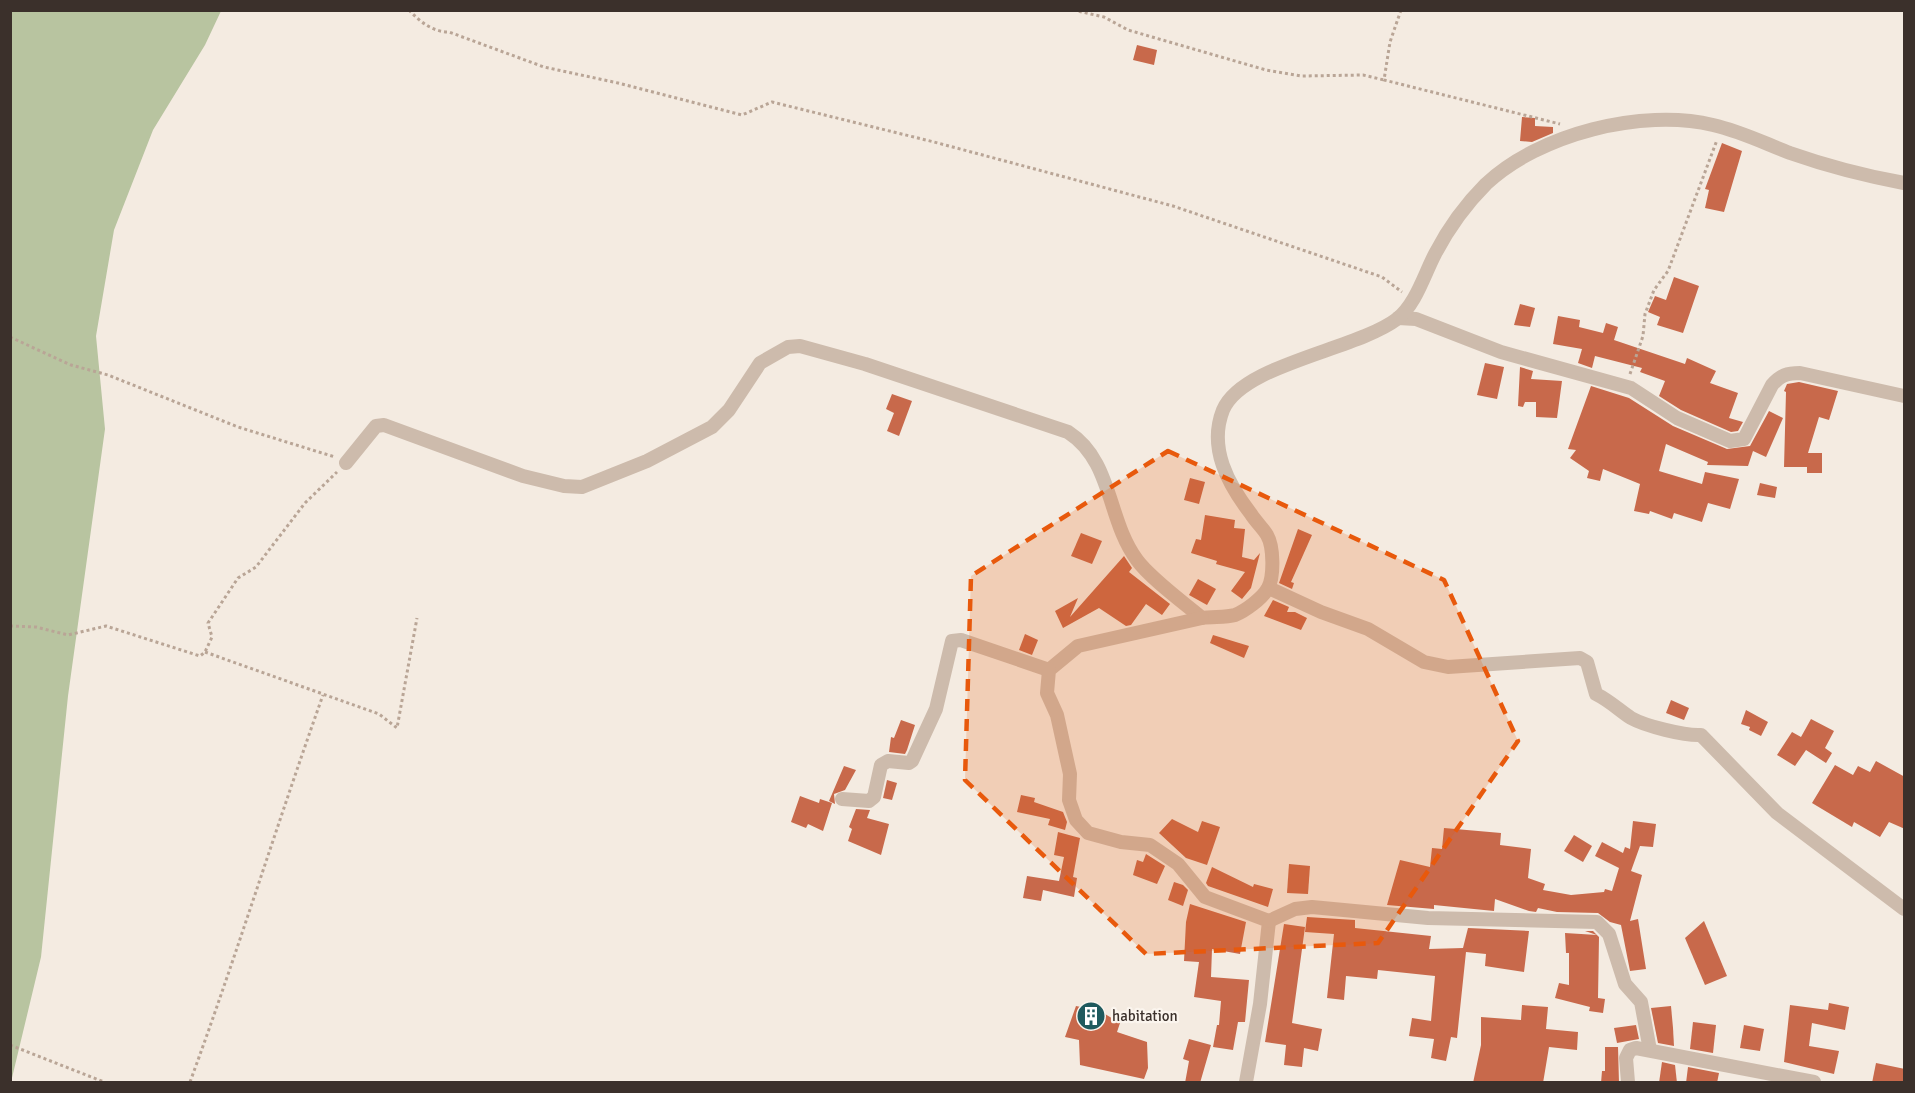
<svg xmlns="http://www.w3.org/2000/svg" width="1915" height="1093" viewBox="0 0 1915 1093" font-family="Signika,sans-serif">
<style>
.green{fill:#b8c4a0}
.building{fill:#c8694b}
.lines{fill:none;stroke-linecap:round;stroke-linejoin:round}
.path{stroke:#b9a596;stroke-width:3;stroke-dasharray:3 3;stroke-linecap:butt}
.minor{stroke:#cdbbac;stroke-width:14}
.marked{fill:#e8590c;fill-opacity:0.2;stroke:#e8590c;stroke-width:4.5;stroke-dasharray:12 8;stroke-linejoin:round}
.labels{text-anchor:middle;stroke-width:4.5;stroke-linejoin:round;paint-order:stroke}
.poi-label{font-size:15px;fill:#3b302b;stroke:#fbf5ee;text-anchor:start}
</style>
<rect width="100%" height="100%" fill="#f4ebe1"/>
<path class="green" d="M10,11H221L205,45L153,130L114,230L96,336L105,429L68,696L41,957L11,1082Z"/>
<g class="building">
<path d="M1137,45L1157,50L1154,65L1133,60Z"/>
<path d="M1522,117L1535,118V126L1553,127V133L1532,142L1520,141Z"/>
<path d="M1722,143L1742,151L1724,212L1705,208L1709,190L1705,189Z"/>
<path d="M1674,277L1699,286L1683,333L1657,325L1660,317L1648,312L1655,296L1666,300Z"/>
<path d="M1520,304L1535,308L1530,327L1514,325Z"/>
<path d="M1558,316L1580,320L1579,327L1603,333L1606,323L1618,327L1614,340L1685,364L1687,358L1716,371L1710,383L1738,393L1729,418L1743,422L1738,431L1731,432L1681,410L1659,396L1665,381L1640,372L1642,368L1595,356L1592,368L1578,363L1582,349L1553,344Z"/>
<path d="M1485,363L1504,367L1497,399L1477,395Z"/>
<path d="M1520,367L1533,371L1531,379L1562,381L1557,418L1536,417V402H1525L1523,407L1518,406Z"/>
<path d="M1799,382L1838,391L1829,420L1819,417L1808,453H1822V473H1807V467H1784L1786,392L1784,391L1787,384Z"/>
<path d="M1591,386L1629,398L1673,426L1727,449L1750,446L1769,411L1783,418L1766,457L1753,451L1748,466L1707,465L1708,462L1666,444L1659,471L1702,484L1705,472L1739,479L1730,509L1708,503L1702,522L1674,513L1672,519L1650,511L1649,514L1634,511L1640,484L1603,469L1600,481L1587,478L1589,471L1570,458L1576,450L1568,449Z"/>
<path d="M892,394L912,401L899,436L887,431L894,413L886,409Z"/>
<path d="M1190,478L1205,482L1199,504L1184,500Z"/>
<path d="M1760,483L1777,487L1775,498L1757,495Z"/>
<path d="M1205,515L1235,520L1234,528L1245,529L1242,557L1254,560L1260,553L1251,588L1242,599L1231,591L1245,572L1216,564L1217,561L1191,553L1196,539L1201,540Z"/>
<path d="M1298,529L1312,535L1291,582L1294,583L1292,589L1279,583Z"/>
<path d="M1081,533L1102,541L1092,564L1071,556Z"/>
<path d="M1124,556L1132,568L1129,572L1170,604L1162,615L1146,604L1131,625L1126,626L1099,608L1063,628L1055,611L1078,598L1070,617Z"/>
<path d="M1198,579L1216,589L1207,605L1189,595Z"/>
<path d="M1273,600L1289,607L1287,612H1295L1307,618L1301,630L1264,616Z"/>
<path d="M1025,634L1038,640L1032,655L1019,650Z"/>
<path d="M1213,635L1249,646L1244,658L1210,643Z"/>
<path d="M1671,700L1689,708L1684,720L1666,713Z"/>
<path d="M1746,710L1768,722L1761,736L1749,730L1750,727L1741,724Z"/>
<path d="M1811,719L1834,731L1825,748L1832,753L1826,763L1806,750L1795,766L1777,755L1792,732L1801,737Z"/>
<path d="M901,720L915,725L907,750L905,754L889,752L891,737L894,738Z"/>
<path d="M1876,761L1905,777V829L1889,822L1880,837L1854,822L1852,827L1812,803L1835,765L1853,775L1858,766L1870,772Z"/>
<path d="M844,766L856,770L845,790L834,794L835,804L829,801Z"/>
<path d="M887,780L897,783L892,800L883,798Z"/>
<path d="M1021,795L1035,798L1034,802L1063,812L1067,822L1065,830L1048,825L1050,819L1017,812Z"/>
<path d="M800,796L819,803L820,799L832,803L823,831L808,824L806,828L791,822Z"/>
<path d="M856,809L870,810L867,818L889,824L881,855L848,841L852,829L849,827Z"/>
<path d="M1172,819L1198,832L1202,821L1220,827L1207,865L1186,858L1159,833Z"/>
<path d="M1633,821L1656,824L1653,847L1640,846L1631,871L1642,875L1630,921L1638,919L1646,969L1630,971L1621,925L1610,922L1598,913L1557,912L1538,908L1536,912L1529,911L1495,899L1494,911L1434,905V909L1387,905L1400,860L1430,867L1432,848L1442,849L1444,828L1501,833L1500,845L1531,849L1528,878L1545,884L1543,890L1571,895L1604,892L1605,889L1612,891L1619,868L1595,856L1602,842L1623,853L1625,847L1630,849Z"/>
<path d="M1058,832L1080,838L1073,877L1077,878L1074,897L1043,890L1041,901L1023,898L1027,876L1059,881L1064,857L1054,855Z"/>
<path d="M1574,835L1592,846L1583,862L1564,851Z"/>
<path d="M1146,854L1165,866L1157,884L1133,875L1137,860L1143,862Z"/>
<path d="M1289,864L1310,866L1308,894L1287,893Z"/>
<path d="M1212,867L1253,887L1254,884L1273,889L1268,907L1208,886L1206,883Z"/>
<path d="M1174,882L1183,885L1188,890L1183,906L1168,900Z"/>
<path d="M1190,904L1246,922L1240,954L1212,949L1211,977L1249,980L1245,1022H1238L1233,1050L1213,1047L1217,1025H1219L1221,1001L1194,997L1199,962L1184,961L1186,922Z"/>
<path d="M1307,917L1355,920V928L1431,936L1429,949L1463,948L1468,928L1529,931L1524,972L1485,966L1486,954L1466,952L1457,1038L1451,1037L1446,1061L1431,1058L1434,1039L1409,1036L1412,1018L1431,1021L1435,976L1378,970L1377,979L1346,976L1344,1000L1327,998L1334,934L1305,932Z"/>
<path d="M1704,921L1727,976L1705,985L1685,938Z"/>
<path d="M1284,924L1305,927L1292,1023L1322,1029L1318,1051L1304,1048L1302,1067L1284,1065L1286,1045L1265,1042Z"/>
<path d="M1585,931H1593L1599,937L1598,998L1605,999L1603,1013L1589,1011L1590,1007L1555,998L1559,983L1569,985V953H1566L1565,933L1597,935Z"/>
<path d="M1829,1003L1849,1007L1845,1030L1812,1023L1809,1046L1839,1051L1834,1074L1784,1062L1790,1005L1828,1010Z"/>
<path d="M1522,1005L1548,1007L1546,1029L1578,1032L1577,1050L1549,1047L1543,1083H1473L1481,1045V1017L1521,1020Z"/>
<path d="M1076,1006L1100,1011L1120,1023L1117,1032L1147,1042L1148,1068L1144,1079L1080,1065L1079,1040L1065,1037Z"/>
<path d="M1671,1006L1673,1028L1674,1046L1658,1043L1651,1008Z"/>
<path d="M1693,1022L1716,1025L1713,1053L1690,1049Z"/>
<path d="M1636,1025L1639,1039L1617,1043L1614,1028Z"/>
<path d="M1744,1025L1764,1029L1760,1051L1740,1048Z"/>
<path d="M1189,1039L1211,1045L1200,1083H1185L1189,1061L1183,1059Z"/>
<path d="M1605,1047H1618L1619,1083H1601L1602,1071H1605Z"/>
<path d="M1662,1062L1675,1065L1677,1083H1659Z"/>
<path d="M1876,1063L1905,1069V1083H1872Z"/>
<path d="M1688,1067L1719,1073L1717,1083H1686Z"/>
</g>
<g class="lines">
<g class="path">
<path d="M409,10C420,22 433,32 449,32L544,67L618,83L742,115L772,102L934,142L1173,206L1382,277L1402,292"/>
<path d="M1073,10L1104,17L1128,30L1266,70L1301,76L1363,75L1384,80"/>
<path d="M1401,10L1390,42L1384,80L1560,124"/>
<path d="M10,337L71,365L108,375L238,427L335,457"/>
<path d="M1630,374L1643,336L1645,314L1654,290L1668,271L1717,140"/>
<path d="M10,626L36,627L68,635L106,626L200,656L205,652L212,637L208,623L238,578L256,567L305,503L337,472"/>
<path d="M205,652L379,714L397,728L417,618"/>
<path d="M10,1045L104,1082"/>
<path d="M190,1082C237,954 277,824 323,695"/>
</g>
<g class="minor">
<path d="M1398,318L1416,319L1501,352L1631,388L1677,418L1730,441L1744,439L1772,385C1781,375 1787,373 1800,373L1904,396"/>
<path d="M346,463L376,426L384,425L523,476L564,486L582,487L647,461L712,427L729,410L760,363L788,347L800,346L865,364L1068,432C1113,461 1107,520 1137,560C1150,578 1184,603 1202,618C1212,616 1225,618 1235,615C1245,611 1263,598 1268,588C1274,577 1274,547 1267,535C1263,528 1256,522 1251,514C1228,484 1208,448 1223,410C1242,364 1356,350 1397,319C1416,304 1424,275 1435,254C1448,229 1466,204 1486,184C1539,134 1642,108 1713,125C1740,131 1764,143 1790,153C1827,166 1866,176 1904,183"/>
<path d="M1269,588L1321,612L1368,629L1424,662L1448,667L1580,658L1587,662L1596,694C1610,701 1619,710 1631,718C1645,726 1685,736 1701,735L1777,813L1904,909"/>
<path d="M1202,618L1078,646L1049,670L1047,693L1057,715L1070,774L1069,800L1076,820L1088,833L1121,842L1150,845L1178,864L1205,897L1269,921L1260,1004L1246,1082"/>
<path d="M842,799L869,801L874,797L881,765L888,761L909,763L912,761L936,709L952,641L961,640L1049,670"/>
<path d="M1269,921L1295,909L1312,907L1428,918L1597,922L1609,934L1625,984L1641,1002L1650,1050"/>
<path d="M1628,1082L1626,1058L1630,1050L1636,1048L1814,1082"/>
</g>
</g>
<path class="marked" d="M1168,451L1444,580L1518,741L1378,943L1146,954L965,780L971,576Z"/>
<defs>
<g id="building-disc" transform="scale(1.5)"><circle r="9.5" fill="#1f5a5e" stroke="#fbf5ee"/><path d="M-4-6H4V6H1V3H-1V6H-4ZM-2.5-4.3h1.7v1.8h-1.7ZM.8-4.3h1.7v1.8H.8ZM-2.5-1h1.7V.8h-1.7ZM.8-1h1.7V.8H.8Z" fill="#fff"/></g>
</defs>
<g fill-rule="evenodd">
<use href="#building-disc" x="1091" y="1016"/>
</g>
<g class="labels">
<g class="poi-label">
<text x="1112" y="1021">habitation</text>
</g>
</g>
<rect width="1915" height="1093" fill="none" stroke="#3b302b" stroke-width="24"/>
</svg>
